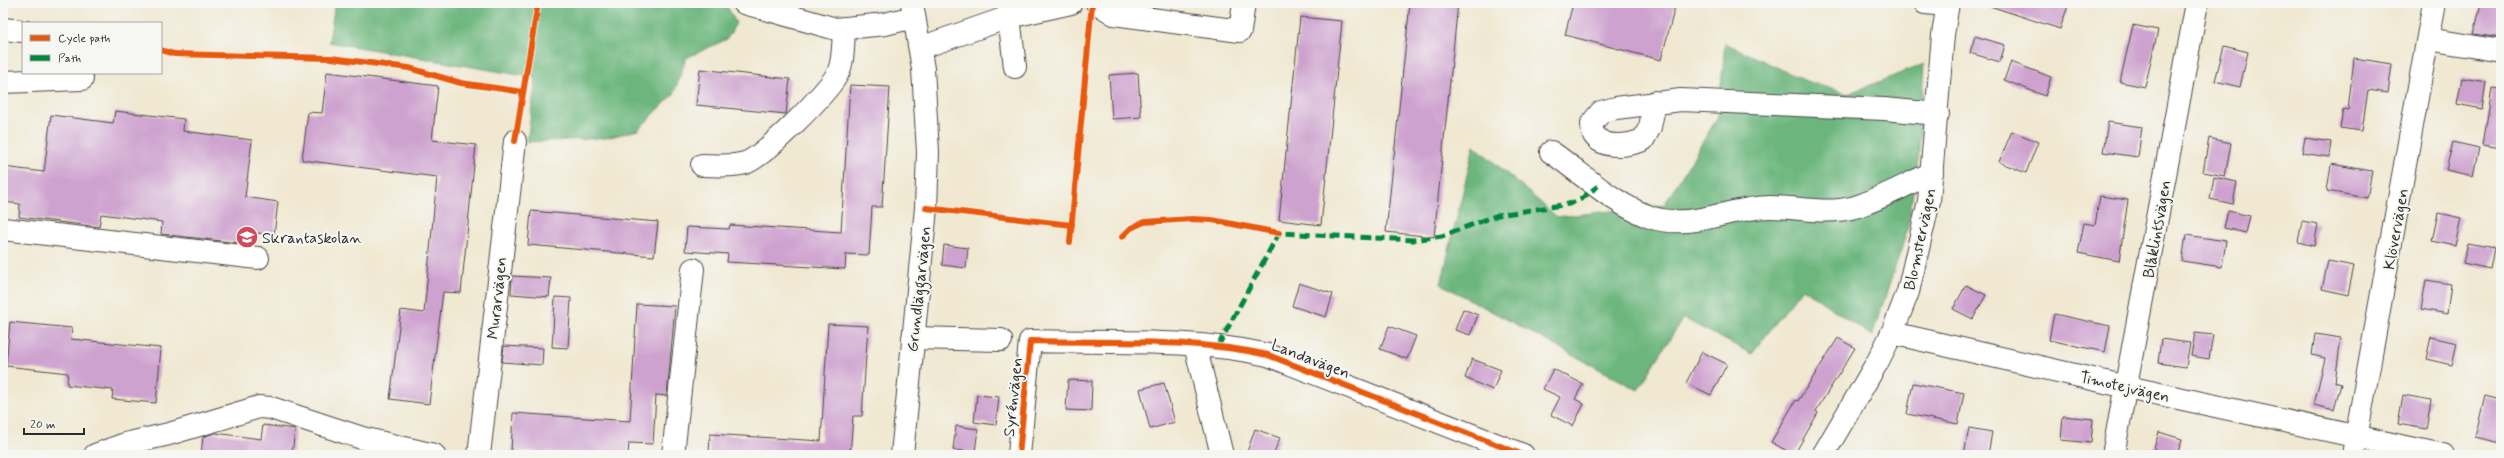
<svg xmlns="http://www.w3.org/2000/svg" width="2504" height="458" viewBox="0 0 2504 458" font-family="Mynerve,sans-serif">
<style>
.forest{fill:#6cb67d;stroke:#4c7054}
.building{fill:#cea2cf}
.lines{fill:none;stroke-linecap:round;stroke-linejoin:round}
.minor-casing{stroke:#494744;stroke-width:24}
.minor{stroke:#fff;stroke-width:22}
.quiet{stroke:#00873e;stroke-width:5;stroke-dasharray:10 5;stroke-linecap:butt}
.cycleway-casing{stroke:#f6f6f2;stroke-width:8}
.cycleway{stroke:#e8590c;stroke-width:6}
.labels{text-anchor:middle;stroke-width:4;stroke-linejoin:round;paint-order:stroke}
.street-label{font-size:16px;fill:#2b2b2b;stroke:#f6f6f2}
.poi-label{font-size:16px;fill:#2b2b2b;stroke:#f6f6f2;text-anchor:start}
</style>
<rect width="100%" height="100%" fill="#f6f6f2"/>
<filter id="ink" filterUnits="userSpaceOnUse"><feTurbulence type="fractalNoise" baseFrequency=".025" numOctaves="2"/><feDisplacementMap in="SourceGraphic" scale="8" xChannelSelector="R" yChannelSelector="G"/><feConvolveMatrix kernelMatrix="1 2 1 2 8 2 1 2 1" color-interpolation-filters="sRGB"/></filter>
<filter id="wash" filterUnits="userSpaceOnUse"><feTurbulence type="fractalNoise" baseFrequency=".012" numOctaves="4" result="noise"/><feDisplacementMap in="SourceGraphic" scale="16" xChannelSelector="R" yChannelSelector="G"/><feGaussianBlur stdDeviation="0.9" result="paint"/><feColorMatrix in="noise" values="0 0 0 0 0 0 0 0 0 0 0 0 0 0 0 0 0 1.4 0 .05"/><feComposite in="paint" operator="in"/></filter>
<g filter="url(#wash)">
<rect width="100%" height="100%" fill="#f0e8d1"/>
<g class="forest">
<path d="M335,3H711L728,8L736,23L727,39L686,58L674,94L638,130L606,138L527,142L536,78L329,42Z"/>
<path d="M1725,43L1806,81L1848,94L1924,64L1919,153L1907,232L1872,336L1802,288L1752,354L1683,318L1638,390L1441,284L1474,145L1557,217L1664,205L1718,117Z"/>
</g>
<g id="blocks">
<g class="building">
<path d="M1410,3H1458L1434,237L1386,232Z"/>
<path d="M1573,3H1676L1661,60L1565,35Z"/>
<path d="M1990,3H2069L2060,29L1990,6Z"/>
<path d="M2481,3H2501V38L2474,34Z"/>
<path d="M1300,17L1342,21L1321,225L1279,220Z"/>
<path d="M2133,25L2158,30L2145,87L2120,82Z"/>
<path d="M1975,36L2005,45L2000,62L1970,53Z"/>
<path d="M2224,46L2248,52L2240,87L2215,81Z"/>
<path d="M2354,58L2392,64L2388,93L2368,90L2362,131L2340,128L2343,109L2348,110Z"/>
<path d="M2011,62L2051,77L2045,96L2004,80Z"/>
<path d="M700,69L790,79L786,114L696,105Z"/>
<path d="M327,72L438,86L432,140L476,145L461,293L443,292L429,404L390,399L401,310L424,313L437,177L302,160L308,112L322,113Z"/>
<path d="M1138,73L1141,117L1112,119L1109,75Z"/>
<path d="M2462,78L2486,82L2482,109L2457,104Z"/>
<path d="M850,85L890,87L882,207H872L869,255L846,254L845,269L727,262L728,254L685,251L687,227L729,229L730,225L841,232Z"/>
<path d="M2492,88L2501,89V148L2483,145Z"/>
<path d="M115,111L184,119L183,131L252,140L245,197L278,202L274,235L249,232L247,244L161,234L162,222L101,214L99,227L19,217L20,204L3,202V167L44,172L51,115L113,123Z"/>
<path d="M2108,122L2142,127L2138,157L2103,152Z"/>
<path d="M2012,131L2038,142L2026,173L1999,162Z"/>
<path d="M2209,138L2231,143L2225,176L2203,172Z"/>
<path d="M2305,138L2331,142L2329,157L2302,153Z"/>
<path d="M2453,142L2479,148L2473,176L2446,170Z"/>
<path d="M2331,164L2372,171L2367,198L2327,191Z"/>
<path d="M2214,177L2237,182L2233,204L2210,199Z"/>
<path d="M2100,196L2128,200L2119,261L2078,253L2084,223L2095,225Z"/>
<path d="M531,211L658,222L654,256L528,245Z"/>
<path d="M2228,211L2250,216L2246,233L2224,228Z"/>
<path d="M2438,213L2461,218L2455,246L2432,241Z"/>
<path d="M2302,221L2318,224L2314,246L2298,242Z"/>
<path d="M2186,235L2226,241L2222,267L2182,261Z"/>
<path d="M2468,243L2494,248L2490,269L2463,263Z"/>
<path d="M944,245L968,248L966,268L942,265Z"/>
<path d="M2328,261L2354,266L2348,295L2322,289Z"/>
<path d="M512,276L551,278L549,297L511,294Z"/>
<path d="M2426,280L2451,284L2447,314L2421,309Z"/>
<path d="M1299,283L1333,294L1326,317L1292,306Z"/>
<path d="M1966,285L1986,295L1973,319L1953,309Z"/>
<path d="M555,297L571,298L568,348L552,347Z"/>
<path d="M637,304L675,306L667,396L656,395L653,444L629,443L628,455L511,451L513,413L630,421Z"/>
<path d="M1463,309L1478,315L1470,335L1455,330Z"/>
<path d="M2054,314L2110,326L2105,352L2049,340Z"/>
<path d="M10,322L72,328L71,339L161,348L156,403L112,399L113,390L67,385L68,373L6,366Z"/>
<path d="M828,324L868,326L862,416H853L850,455H709L710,434L821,441Z"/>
<path d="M1389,326L1416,336L1407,359L1380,349Z"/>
<path d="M2195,333L2213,335L2209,359L2191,356Z"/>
<path d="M2315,334L2341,338L2335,382L2341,384L2334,410L2314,405L2325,358L2312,355Z"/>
<path d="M2431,337L2457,343L2452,365L2426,359Z"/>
<path d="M1838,338L1855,348L1816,411L1818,413L1794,455L1771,442L1796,400L1798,401Z"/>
<path d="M2161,339L2190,343L2186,367L2158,363Z"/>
<path d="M504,346L543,348L542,365L502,362Z"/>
<path d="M1702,352L1727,364L1711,395L1686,383Z"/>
<path d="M1472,359L1501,370L1493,390L1465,378Z"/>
<path d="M1553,369L1583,384L1575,399L1584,404L1573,426L1551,415L1560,397L1543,389Z"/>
<path d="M1068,380L1092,381L1091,411L1066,410Z"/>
<path d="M1164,383L1175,422L1150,429L1140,389Z"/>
<path d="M1913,383L1964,393L1958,424L1907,414Z"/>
<path d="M977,395L999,397L996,425L974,422Z"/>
<path d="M2403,395L2431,400L2426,429L2398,424Z"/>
<path d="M2485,396L2501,400V443L2475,437Z"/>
<path d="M2063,416L2093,419L2091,443L2061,440Z"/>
<path d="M263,425L295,429L292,455H201L203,437L215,433L261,439Z"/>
<path d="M956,426L978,429L975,452L953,450Z"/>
<path d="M1969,428L1992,432L1988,455H1964Z"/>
<path d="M1255,429L1280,438L1273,455H1246Z"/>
<path d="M2159,432L2182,439L2177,455H2152Z"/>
</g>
</g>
</g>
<g filter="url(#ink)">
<use href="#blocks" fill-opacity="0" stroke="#494744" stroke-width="1"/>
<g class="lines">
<g class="minor-casing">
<g id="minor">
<path d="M744,3L836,29L885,24L914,17"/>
<path d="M1097,3L1114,14L1240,31L1244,3"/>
<path d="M1925,3L1947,5"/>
<path d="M1010,4L1009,17L1015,67"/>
<path d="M3,29L23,31"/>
<path d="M2428,39L2501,51"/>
<path d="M920,48L1009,17L1071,3"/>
<path d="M3,82L82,79"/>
<path d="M1655,102L1650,127L1643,140C1630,145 1604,150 1594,135C1592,132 1592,126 1592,123L1601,112L1616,108L1681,100L1884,109L1938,114"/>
<path d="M1551,152C1583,174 1613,204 1650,217C1690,231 1730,207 1770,207C1798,207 1827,215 1855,207C1881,199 1907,184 1932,173"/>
<path d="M702,165C715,165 732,167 745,163C762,159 829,91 838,73C844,60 843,42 844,28"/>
<path d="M3,229L258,258"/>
<path d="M1892,333L2127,387L2443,455"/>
<path d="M913,338L1001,340"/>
<path d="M1195,345L1222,455"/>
<path d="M95,455L125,444L169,434L259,407L271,408L362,438L434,455"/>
<path d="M479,455L515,141"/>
<path d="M673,455L693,269"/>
<path d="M902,455L926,208L928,152L923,69L912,3"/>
<path d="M1019,455L1030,341C1109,343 1191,338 1268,355L1523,455"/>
<path d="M1823,455L1878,361L1892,333L1908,292L1929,201L1943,35L1948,3"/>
<path d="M2113,455L2197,3"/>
<path d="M2353,455L2434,3"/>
</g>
</g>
<use href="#minor" class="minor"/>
<path class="quiet" d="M1218,346L1279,233L1413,240L1442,236L1498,215L1569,204L1581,199L1598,186"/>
<g class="cycleway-casing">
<g id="cycleway">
<path d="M161,50L174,54L331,58L409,68L461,83L523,92"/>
<path d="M515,141L538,3"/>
<path d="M926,208L1072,225"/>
<path d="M1122,237L1131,228L1144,222L1192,219L1212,220L1279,233"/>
<path d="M1070,242L1092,3"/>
<path d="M1019,455L1030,341C1109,343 1191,338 1268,355L1523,455"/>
</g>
</g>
<use href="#cycleway" class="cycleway"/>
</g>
</g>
<defs>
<g id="school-disc" transform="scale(1.15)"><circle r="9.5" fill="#d1495b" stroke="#f6f6f2"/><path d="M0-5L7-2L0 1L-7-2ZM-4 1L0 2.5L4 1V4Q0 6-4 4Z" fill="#fff"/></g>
</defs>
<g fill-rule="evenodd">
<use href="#school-disc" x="247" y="237"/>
</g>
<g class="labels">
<g class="street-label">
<text transform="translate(2156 229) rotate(-80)" y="6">Blåklintsvägen</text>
<text transform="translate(2395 229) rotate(-80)" y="6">Klövervägen</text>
<text transform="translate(1919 239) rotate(-78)" y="6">Blomstervägen</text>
<text transform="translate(918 289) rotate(-84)" y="6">Grundläggarvägen</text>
<text transform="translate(496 298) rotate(-84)" y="6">Murarvägen</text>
<text transform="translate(1311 358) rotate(21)" y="6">Landavägen</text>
<text transform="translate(2125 386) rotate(13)" y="6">Timotejvägen</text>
<text transform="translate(1012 397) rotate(-84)" y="6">Syrénvägen</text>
</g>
<g class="poi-label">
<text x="262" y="243">Skrantaskolan</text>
</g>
</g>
<rect width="2504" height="458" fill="none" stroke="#f6f6f2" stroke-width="16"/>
<rect x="22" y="22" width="140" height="52" fill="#f6f6f2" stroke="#a5a5a2"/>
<rect x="30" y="35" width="20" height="6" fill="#e8590c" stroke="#a5a5a2"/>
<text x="58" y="42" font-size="12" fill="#2b2b2b">Cycle path</text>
<rect x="30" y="55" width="20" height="6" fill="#00873e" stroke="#a5a5a2"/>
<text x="58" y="62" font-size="12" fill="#2b2b2b">Path</text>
<path d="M24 428v6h60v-6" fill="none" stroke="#2b2b2b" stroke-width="2"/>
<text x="30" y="428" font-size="12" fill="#2b2b2b" stroke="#f6f6f2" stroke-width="3" paint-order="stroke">20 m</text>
</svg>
